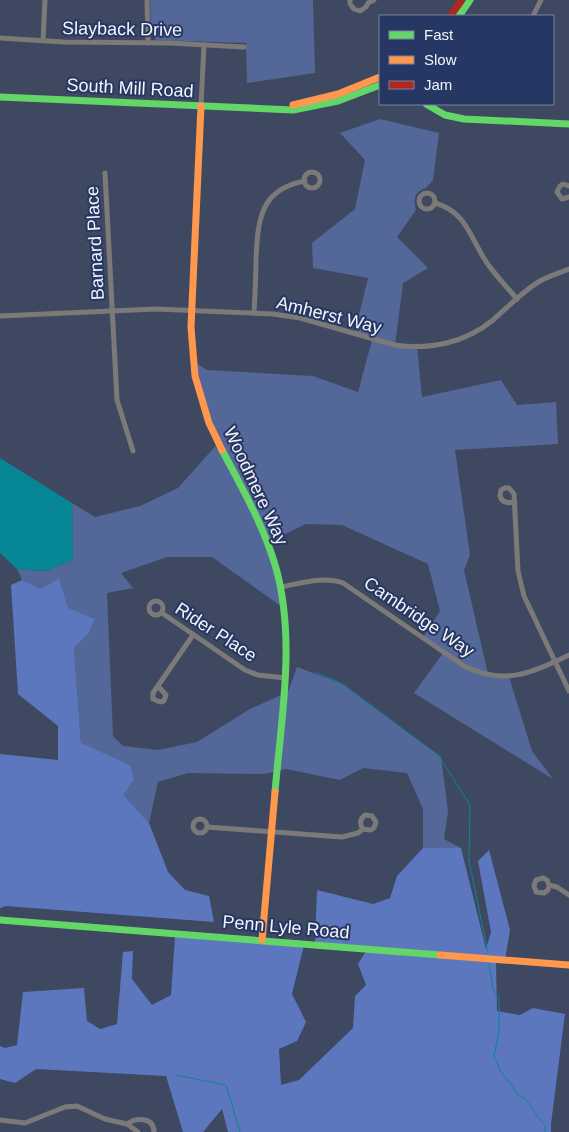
<svg xmlns="http://www.w3.org/2000/svg" width="569" height="1132" viewBox="0 0 569 1132" font-family="Arial,sans-serif">
<style>
.green{fill:#546799}
.forest{fill:#5c77be}
.water{fill:#078695}
.lines{fill:none;stroke-linecap:round;stroke-linejoin:round}
.stream{stroke:#078695;stroke-width:1}
.street{stroke:#7b7a78;stroke-width:5}
.fast{stroke:#63d668;stroke-width:7}
.slow{stroke:#ff974d;stroke-width:7}
.jam{stroke:#b3261e;stroke-width:7}
.labels{text-anchor:middle;stroke-width:4;stroke-linejoin:round;paint-order:stroke}
.street-label{font-size:18px;fill:#f1f4f9;stroke:#273763}
</style>
<rect width="100%" height="100%" fill="#3f4861"/>
<g class="green">
<path d="M150,0H313L315,73L247,83L246,43L156,40L151,32Z"/>
<path d="M380,119L439,133L433,180L426,188C415,191 413,199 416,210L397,237L428,268L403,283L395,345L417,346L422,397L501,380L517,405L556,402L558,444L455,450L470,555L464,570L488,674L509,677L532,751L553,779L414,693L443,653L424,636L440,611L428,564L342,525L306,524L269,542L285,609L212,557H167L121,573L133,588L107,593L113,736L123,746L158,750L197,742L250,709L288,692L297,667L343,684L441,757L448,811L444,839L461,848H423V809L407,773L363,768L340,780L286,769L264,774L188,773L158,782L149,823L122,795L130,765L81,744L74,648L89,633L95,619L68,609L41,589L22,580L17,569L45,571L73,560L72,503L95,517L140,506L178,488L219,442L193,361L207,370L313,376L358,392L372,340L354,335L368,278L313,268L312,243L355,209L365,160L340,133Z"/>
</g>
<g class="forest">
<path d="M59,579L68,608L95,619L89,633L74,648L81,743L130,765L134,779L123,795L149,823L168,872L185,890L209,896L214,922L6,906L0,908V754L58,760V726L18,694L11,585L22,580L41,589Z"/>
<path d="M423,848H461L486,949L491,932L478,861L489,850L510,930L505,960L496,961L497,1011L520,1015L533,1008L565,1014L551,1124V1132H228L222,1109L203,1132H183L166,1076L36,1069L15,1083L0,1079V1046L5,1048L17,1045L23,992L84,988L87,1021L100,1029L117,1024L123,952L133,951L132,979L152,1005L171,995L175,937L305,941L292,994L306,1022L297,1041L279,1049L281,1085L299,1080L353,1028L355,996L366,985L358,964L368,948L315,942L317,890L373,904L390,898L397,876Z"/>
</g>
<path class="water" d="M0,458L72,503L73,560L45,571L17,569L0,553Z"/>
<g class="lines">
<g class="stream">
<path d="M315,672L340,683L438,755L470,805L469,861L488,953"/>
<path d="M489,964L493,989L499,998V1032L494,1056L500,1070L520,1097H524L545,1126V1132"/>
<path d="M176,1075L226,1085L240,1132"/>
</g>
<g class="street">
<path d="M147,0L148,43"/>
<path d="M350,0V4L354,9L360,11L366,7L368,3L374,0"/>
<path d="M533,16L541,0"/>
<path d="M0,38L63,42L170,43L244,47"/>
<path d="M43,41L45,0"/>
<path d="M201,106L204,45"/>
<circle cx="312" cy="180" r="8"/>
<path d="M105,173L117,400L133,451"/>
<path d="M569,186L563,184L560,186L557,192L562,199L569,197"/>
<circle cx="427" cy="201" r="8"/>
<path d="M435,203C467,212 470,238 487,263C496,276 507,287 517,299"/>
<path d="M254,313C255,294 256,276 256,258C258,220 260,189 305,181"/>
<path d="M0,316L156,309L273,314L300,318L395,345C430,350 465,343 493,320C508,307 523,291 540,281C549,276 559,273 569,269"/>
<path d="M515,502C508,503 502,503 500,496L501,490L505,488H509L514,494L518,571L524,596L569,691"/>
<path d="M281,587C302,583 323,576 343,583L464,666C505,686 531,673 569,655"/>
<circle cx="156" cy="608" r="7"/>
<path d="M162,613L245,670L258,675L285,678"/>
<path d="M158,686L166,695L164,701L160,702L153,699V693L193,635"/>
<circle cx="200" cy="826" r="7"/>
<path d="M207,827L342,837L358,833L363,829L371,830L374,828L376,822L372,816L365,815C360,819 359,824 363,829"/>
<path d="M549,885L548,890L544,893L536,892L534,886L536,880L543,878L547,880L549,885L557,887L569,895"/>
<path d="M0,1120L25,1123L65,1107L77,1106L105,1119L127,1124L138,1132"/>
<path d="M127,1124C136,1117 154,1117 154,1132"/>
</g>
<g class="fast">
<path d="M459,16L470,0"/>
<path d="M0,97L293,110L338,101L380,85"/>
<path d="M426,104L445,115L464,119L569,124"/>
<path d="M222,450C242,488 264,526 276,568C296,640 281,719 275,792"/>
<path d="M0,920L440,955"/>
</g>
<g class="slow">
<path d="M293,105L338,94L380,77"/>
<path d="M201,106L191,327L195,376L209,423L222,450"/>
<path d="M262,940L275,792"/>
<path d="M440,955L569,965"/>
</g>
<path class="jam" d="M450,16L462,0"/>
</g>
<g class="labels">
<g class="street-label">
<text transform="translate(122 29) rotate(1)" y="6">Slayback Drive</text>
<text transform="translate(130 88) rotate(3)" y="6">South Mill Road</text>
<text transform="translate(95 243) rotate(-93)" y="6">Barnard Place</text>
<text transform="translate(329 315) rotate(14)" y="6">Amherst Way</text>
<text transform="translate(256 486) rotate(65)" y="6">Woodmere Way</text>
<text transform="translate(419 617) rotate(34)" y="6">Cambridge Way</text>
<text transform="translate(216 632) rotate(33)" y="6">Rider Place</text>
<text transform="translate(286 927) rotate(5)" y="6">Penn Lyle Road</text>
</g>
</g>
<rect x="379" y="15" width="175" height="90" fill="#273763" stroke="#78839f"/>
<rect x="389" y="31" width="25" height="8" fill="#63d668" stroke="#78839f"/>
<text x="424" y="40" font-size="15" fill="#f1f4f9">Fast</text>
<rect x="389" y="56" width="25" height="8" fill="#ff974d" stroke="#78839f"/>
<text x="424" y="65" font-size="15" fill="#f1f4f9">Slow</text>
<rect x="389" y="81" width="25" height="8" fill="#b3261e" stroke="#78839f"/>
<text x="424" y="90" font-size="15" fill="#f1f4f9">Jam</text>
</svg>
